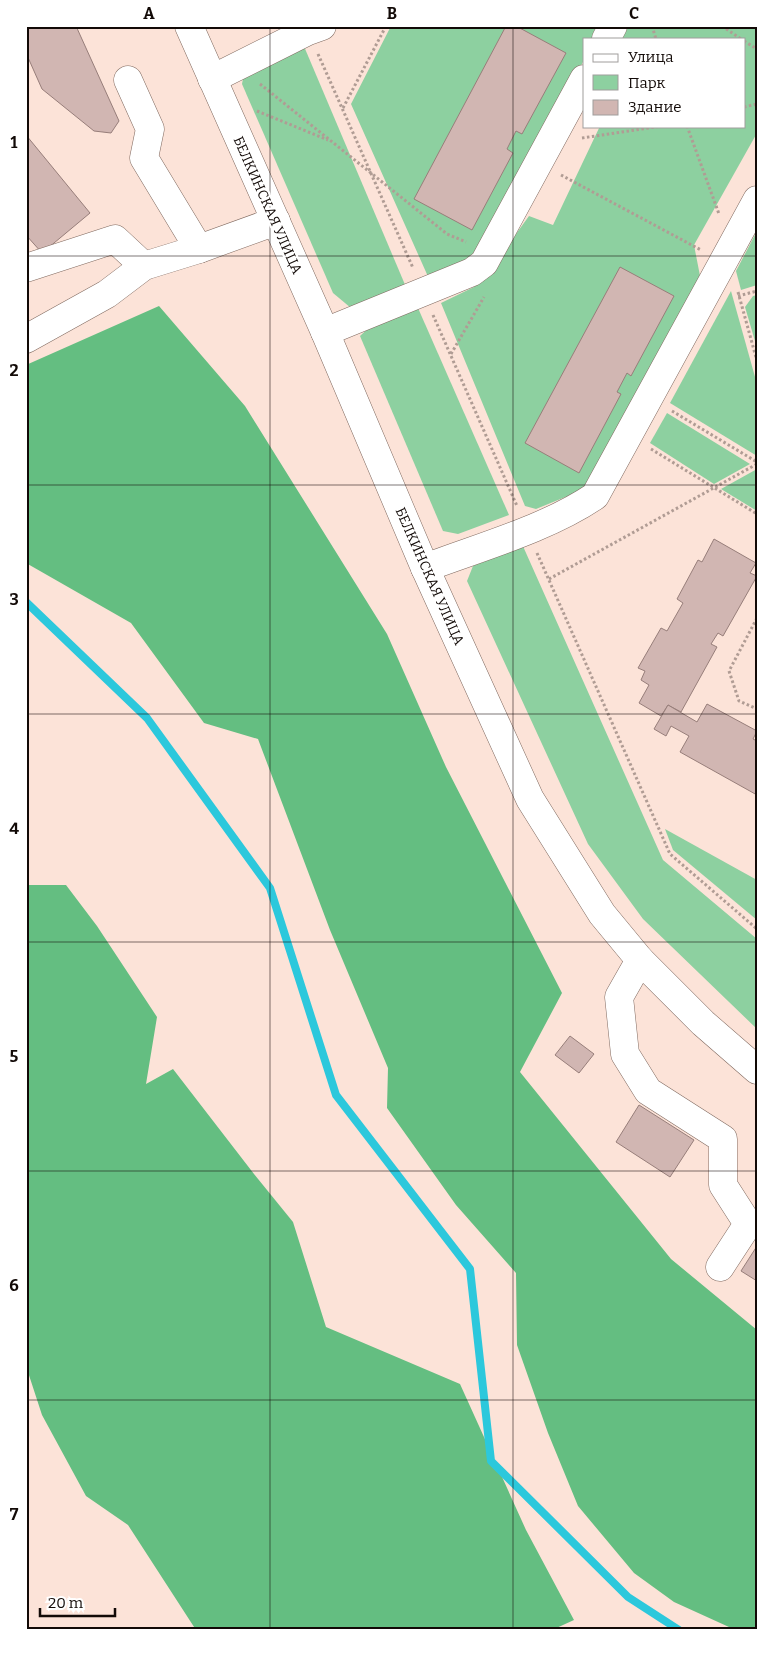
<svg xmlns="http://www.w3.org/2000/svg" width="783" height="1656" viewBox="0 0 783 1656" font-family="Bitter,serif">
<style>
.green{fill:#8dd0a0}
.forest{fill:#64be81}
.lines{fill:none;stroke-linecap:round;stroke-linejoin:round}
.stream{stroke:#2cc8dc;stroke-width:8}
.building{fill:#d1b6b2;stroke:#977e7a}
.minor-casing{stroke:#806a60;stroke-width:29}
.major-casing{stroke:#806a60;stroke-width:29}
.path{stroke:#b09c94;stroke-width:3;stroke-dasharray:2.5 2.5;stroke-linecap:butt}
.minor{stroke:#fff;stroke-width:28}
.major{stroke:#fff;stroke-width:28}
.grid{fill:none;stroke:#120a07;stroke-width:1;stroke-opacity:0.55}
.labels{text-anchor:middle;stroke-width:4.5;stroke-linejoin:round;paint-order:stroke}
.street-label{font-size:14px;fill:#120a07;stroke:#fff}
.neatline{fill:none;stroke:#120a07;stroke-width:2}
.grid-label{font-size:16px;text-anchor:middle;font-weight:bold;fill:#120a07}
</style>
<rect width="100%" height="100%" fill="#fce3d8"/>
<g class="green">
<path d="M391,26H602L595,39H584V60L489,241L472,261L430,281L351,104Z"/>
<path d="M623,26H757V133L694,245L701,281L585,489L536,509L525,506L441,303L474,287L497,260L529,216L553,225L600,126H744V39H616Z"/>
<path d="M303,44L406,287L351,308L333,293L242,84L245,68Z"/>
<path d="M757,231V285L741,290L736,271Z"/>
<path d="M731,291L757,384V456L670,403Z"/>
<path d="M757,295V348L745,307L753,296Z"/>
<path d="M418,308L509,515L458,534L443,531L360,336L375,322Z"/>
<path d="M667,413L750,464L714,484L650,443Z"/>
<path d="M757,469V511L721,489Z"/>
<path d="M522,544L663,860L757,939V1029L643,919L588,844L467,581L473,566Z"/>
<path d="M665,829L757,880V920L673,850Z"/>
</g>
<g class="forest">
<path d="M159,306L245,406L387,634L446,767L562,993L520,1072L671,1259L757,1330V1629L729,1627L674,1602L634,1573L578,1506L548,1433L517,1345L516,1273L456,1205L387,1108L388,1068L330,930L258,739L204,723L131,623L26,563V365Z"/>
<path d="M26,884L28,885H66L97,926L157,1017L146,1084L173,1069L254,1174L293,1222L326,1327L460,1384L526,1530L574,1620L552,1630H196L128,1525L86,1496L42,1415L26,1366Z"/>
</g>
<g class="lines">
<path class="stream" d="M26,602L147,718L270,888L336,1095L470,1269L491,1461L628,1597L679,1630"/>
</g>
<g class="building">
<path d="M26,26H76L119,121L111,133L94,131L42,89L26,53Z"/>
<path d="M506,26H516L566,53L522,134L516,131L507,149L513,153L472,230L414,199Z"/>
<path d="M26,135L90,213L42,253L26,235Z"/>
<path d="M620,267L674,296L631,376L627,373L617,392L621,394L579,473L525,443Z"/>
<path d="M714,539L756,563L750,573L757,576L723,636L718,633L711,644L717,647L681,712L668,705L661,716L639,703L649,685L641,680L645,671L638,668L661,628L667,631L683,603L677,599L698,560L702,562Z"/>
<path d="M707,704L757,731L753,739L757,741V795L680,752L689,736L671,726L666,736L654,729L668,705L697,722Z"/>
<path d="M570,1036L594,1054L579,1073L555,1055Z"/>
<path d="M639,1105L694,1140L670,1177L616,1142Z"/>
<path d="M757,1246V1281L741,1271Z"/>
</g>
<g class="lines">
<g class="minor-casing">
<g id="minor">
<path d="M606,39L613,26"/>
<path d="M212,79L308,31L322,26"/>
<path d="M128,80L150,129L144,158L199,249"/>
<path d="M26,268L115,239L144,266"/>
<path d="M325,332L472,272L484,263L584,79"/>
<path d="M26,339L107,294L144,266L199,249L276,221"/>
<path d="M425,568C480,547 546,529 595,496L757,200"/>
<path d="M640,960L619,997L625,1054L648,1091L723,1139V1185L748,1224L720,1267"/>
</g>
</g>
<g class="major-casing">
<path id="major" d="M189,26L325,332L425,568L530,799L602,914L640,960L703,1023L757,1070"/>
</g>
<g class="path">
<path d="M652,26L656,39"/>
<path d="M722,26L741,39"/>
<path d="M744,41L757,49"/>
<path d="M318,54L413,268"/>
<path d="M260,84L447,234L466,242"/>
<path d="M744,107L757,104"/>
<path d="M343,108L386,26"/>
<path d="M257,111L328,140"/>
<path d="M687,126L719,214"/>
<path d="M582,138L662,126"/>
<path d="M561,175L701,250"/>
<path d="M738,292L757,361"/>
<path d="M738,296L757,291"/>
<path d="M433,315L517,506"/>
<path d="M451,354L484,297"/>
<path d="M672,411L757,462"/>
<path d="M651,449L757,514"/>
<path d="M537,553L670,854L757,929"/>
<path d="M549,579L757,464"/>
<path d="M757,618L729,671L739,701L757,709"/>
</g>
<use href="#minor" class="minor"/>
<use href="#major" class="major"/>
</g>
<path class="grid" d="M270,26V1630M513,26V1630M26,256H757M26,485H757M26,714H757M26,942H757M26,1171H757M26,1400H757"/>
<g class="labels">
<g class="street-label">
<text transform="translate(268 205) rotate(66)" y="5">БЕЛКИНСКАЯ УЛИЦА</text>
<text transform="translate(430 576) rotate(66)" y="5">БЕЛКИНСКАЯ УЛИЦА</text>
</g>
</g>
<rect width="783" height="1656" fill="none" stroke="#ffffff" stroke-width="55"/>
<rect x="583" y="38" width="162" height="90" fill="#ffffff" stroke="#a09d9c"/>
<rect x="593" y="54" width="25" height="8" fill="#ffffff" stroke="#a09d9c"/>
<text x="628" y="62" font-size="15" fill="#120a07">Улица</text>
<rect x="593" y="75" width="25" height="15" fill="#8dd0a0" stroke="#a09d9c"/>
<text x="628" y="88" font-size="15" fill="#120a07">Парк</text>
<rect x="593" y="100" width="25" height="15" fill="#d1b6b2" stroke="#a09d9c"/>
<text x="628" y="112" font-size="15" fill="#120a07">Здание</text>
<path d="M40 1608v8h75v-8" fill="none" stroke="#120a07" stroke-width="2.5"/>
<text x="48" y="1608" font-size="15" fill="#120a07" stroke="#ffffff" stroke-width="4" paint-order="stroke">20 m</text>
<rect x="28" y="28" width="728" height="1600" class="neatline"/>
<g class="grid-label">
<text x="149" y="19">A</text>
<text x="392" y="19">B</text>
<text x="634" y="19">C</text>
<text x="14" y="148">1</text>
<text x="14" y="376">2</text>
<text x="14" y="605">3</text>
<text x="14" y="834">4</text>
<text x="14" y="1062">5</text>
<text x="14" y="1291">6</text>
<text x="14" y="1520">7</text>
</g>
</svg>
